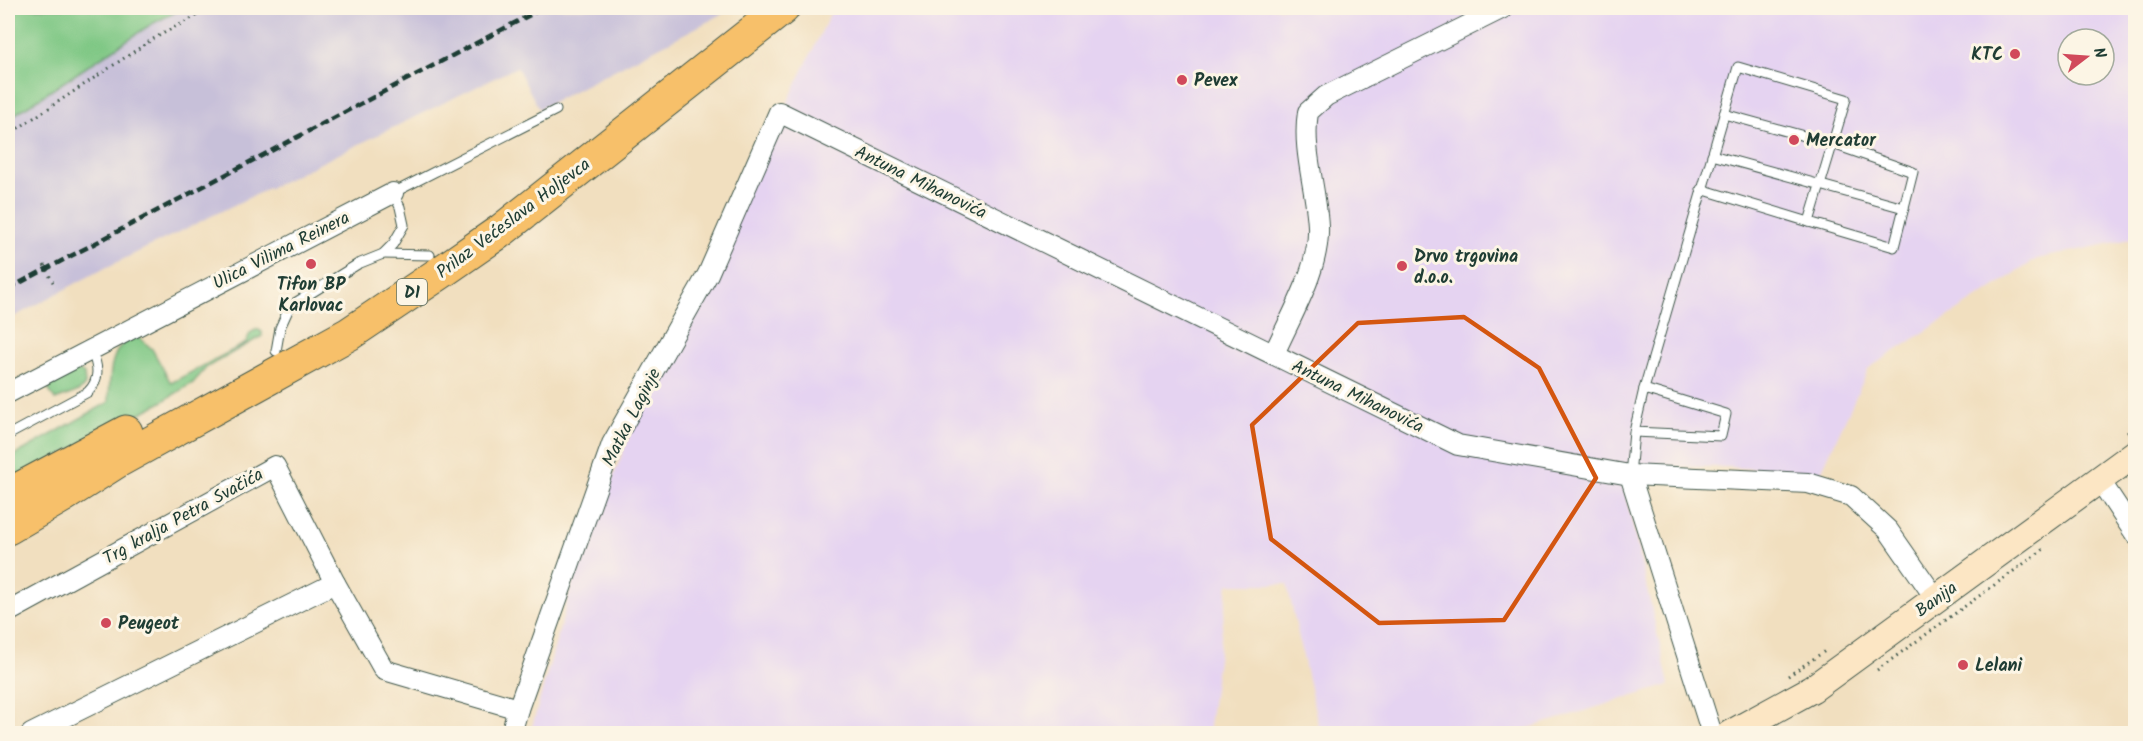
<svg xmlns="http://www.w3.org/2000/svg" width="2143" height="741" viewBox="0 0 2143 741" font-family="Kalam,sans-serif">
<style>
.built{fill:#e5d3f1;fill-rule:evenodd}
.railway{fill:#c7c0d9}
.grass{fill:#7ec784;stroke:#4e825c;stroke-width:1.5}
.lines{fill:none;stroke-linecap:round;stroke-linejoin:round}
.lane-casing{stroke:#3e5549;stroke-width:11}
.street-casing{stroke:#3e5549;stroke-width:22}
.secondary-casing{stroke:#3e5549;stroke-width:29}
.highway-casing{stroke:#3e5549;stroke-width:35}
.path{stroke:#3e5549;stroke-width:3;stroke-dasharray:1.5 4.5;stroke-linecap:butt}
.lane{stroke:#fff;stroke-width:9}
.street{stroke:#fff;stroke-width:20}
.secondary{stroke:#fce6c4;stroke-width:27}
.highway{stroke:#f7c06b;stroke-width:33}
.rail{stroke:#1f3d34;stroke-width:4.5;stroke-dasharray:9 4.5;stroke-linecap:butt}
.marked{fill:none;stroke:#d45610;stroke-width:4.5;stroke-linejoin:round}
.poi-dot{fill:#d1495b;stroke:#fcf5e5;stroke-width:2}
.labels{text-anchor:middle;stroke-width:6;stroke-linejoin:round;paint-order:stroke}
.shield{fill:#fcf5e5;stroke:#617469;stroke-width:1.5}
.shield-label{font-size:16px;font-weight:bold;fill:#1f3d34}
.poi-label{font-size:18px;font-weight:bold;fill:#1f3d34;stroke:#fcf5e5;text-anchor:start}
.street-label{font-size:18px;fill:#1f3d34;stroke:#fcf5e5}
</style>
<rect width="100%" height="100%" fill="#fcf5e5"/>
<filter id="ink" filterUnits="userSpaceOnUse"><feTurbulence type="fractalNoise" baseFrequency=".0167" numOctaves="2"/><feDisplacementMap in="SourceGraphic" scale="12" xChannelSelector="R" yChannelSelector="G"/><feConvolveMatrix kernelMatrix="1 2 1 2 8 2 1 2 1" color-interpolation-filters="sRGB"/></filter>
<filter id="wash" filterUnits="userSpaceOnUse"><feTurbulence type="fractalNoise" baseFrequency=".008" numOctaves="4" result="noise"/><feDisplacementMap in="SourceGraphic" scale="24" xChannelSelector="R" yChannelSelector="G"/><feGaussianBlur stdDeviation="1.35" result="paint"/><feColorMatrix in="noise" values="0 0 0 0 0 0 0 0 0 0 0 0 0 0 0 0 0 1.4 0 .05"/><feComposite in="paint" operator="in"/></filter>
<g filter="url(#wash)">
<rect width="100%" height="100%" fill="#f1dfbf"/>
<path class="built" d="M833,8H2135V238L2037,259L1869,368L1820,474L1728,467L1619,466L1669,685L1512,733H1320L1287,584H1228L1208,733L530,734L578,564L644,400ZM2068,39H2104V75H2068Z"/>
<path class="railway" d="M183,8H734L539,109L517,67L97,272L8,320V119L150,25Z"/>
<g class="grass">
<path d="M8,8H183L150,25L8,119Z"/>
<path d="M257,329L262,332V336L207,367L193,383L160,403L8,483V459L109,402C110,374 108,349 135,334L152,349L171,383L246,343L250,333Z"/>
<path d="M73,368L77,369L84,374L85,385L79,391L55,400L48,388L66,371Z"/>
</g>
</g>
<g filter="url(#ink)">
<g class="lines">
<g class="lane-casing">
<g id="lane">
<path d="M1724,114L1833,144L1913,172L1894,247L1809,222"/>
<path d="M1712,155L1904,208"/>
<path d="M383,254L430,255"/>
<path d="M276,351L280,328L290,306L358,264L383,254L393,244L404,225L400,207L393,193L556,110"/>
<path d="M1644,389L1738,67L1846,99L1809,222L1701,189"/>
<path d="M8,435L88,392C101,379 98,365 91,350"/>
<path d="M1630,475L1634,432L1644,389L1726,414L1721,436L1634,432"/>
</g>
</g>
<g class="street-casing">
<g id="street">
<path d="M1274,354C1291,315 1320,269 1318,226C1316,187 1302,150 1308,112L1326,96L1503,8"/>
<path d="M8,393L393,193"/>
<path d="M1630,475L1712,734"/>
<path d="M2099,479L2136,535"/>
<path d="M8,612L275,466L335,583"/>
<path d="M31,734L335,583L384,670L518,709"/>
<path d="M511,734L518,709L612,444L708,274L779,112L1458,445L1630,475L1808,483L1851,496L1888,530L1936,599"/>
</g>
</g>
<g class="secondary-casing">
<path id="secondary" d="M1730,734L1812,689L2136,453"/>
</g>
<g class="highway-casing">
<g id="highway">
<path d="M8,495L126,432"/>
<path d="M8,528L61,497L116,462L349,334L440,273L502,230L783,8"/>
</g>
</g>
<g class="path">
<path d="M8,135L153,39L211,8"/>
<path d="M44,265L55,286"/>
<path d="M2127,433L2136,426"/>
<path d="M1877,670L2044,549"/>
<path d="M1788,676L1825,651"/>
</g>
<use href="#lane" class="lane"/>
<use href="#street" class="street"/>
<use href="#secondary" class="secondary"/>
<use href="#highway" class="highway"/>
<path class="rail" d="M8,289L543,8"/>
</g>
</g>
<path class="marked" d="M1464,317L1539,368L1596,478L1504,620L1379,623L1271,539L1252,425L1358,323Z"/>
<g class="poi-dot">
<circle cx="2015" cy="54" r="6"/>
<circle cx="1182" cy="80" r="6"/>
<circle cx="1794" cy="140" r="6"/>
<circle cx="311" cy="264" r="6"/>
<circle cx="1402" cy="266" r="6"/>
<circle cx="106" cy="623" r="6"/>
<circle cx="1963" cy="665" r="6"/>
</g>
<g class="labels">
<rect class="shield" x="397" y="279" width="30" height="26" rx="4.5"/>
<g class="shield-label">
<text x="412" y="298">D1</text>
</g>
<g class="poi-label">
<text x="2003" y="60" text-anchor="end">KTC</text>
<text x="1194" y="86">Pevex</text>
<text x="1806" y="146">Mercator</text>
<text x="1414" y="262">Drvo trgovina<tspan x="1414" dy="21">d.o.o.</tspan></text>
<text x="311" y="290" text-anchor="middle">Tifon BP<tspan x="311" dy="21">Karlovac</tspan></text>
<text x="118" y="629">Peugeot</text>
<text x="1975" y="671">Lelani</text>
</g>
<g class="street-label">
<text transform="translate(921 182) rotate(26)" y="6">Antuna Mihanovića</text>
<text transform="translate(513 218) rotate(-37)" y="6">Prilaz Većeslava Holjevca</text>
<text transform="translate(281 250) rotate(-27)" y="6">Ulica Vilima Reinera</text>
<text transform="translate(1358 396) rotate(26)" y="6">Antuna Mihanovića</text>
<text transform="translate(631 417) rotate(-63)" y="6">Matka Laginje</text>
<text transform="translate(183 516) rotate(-29)" y="6">Trg kralja Petra Svačića</text>
<text transform="translate(1936 599) rotate(-36)" y="6">Banija</text>
</g>
</g>
<rect width="2143" height="741" fill="none" stroke="#fcf5e5" stroke-width="30"/>
<g transform="translate(2086 57) rotate(73)"><circle r="28" fill="#fcf5e5" stroke="#a4ab9e" stroke-width="1.5"/>
<path d="M0-4.5L10 22L0 15L-10 22Z" fill="#d1495b"/>
<text y="-9" font-size="16" font-weight="bold" text-anchor="middle" fill="#1f3d34">N</text>
</g>
</svg>
